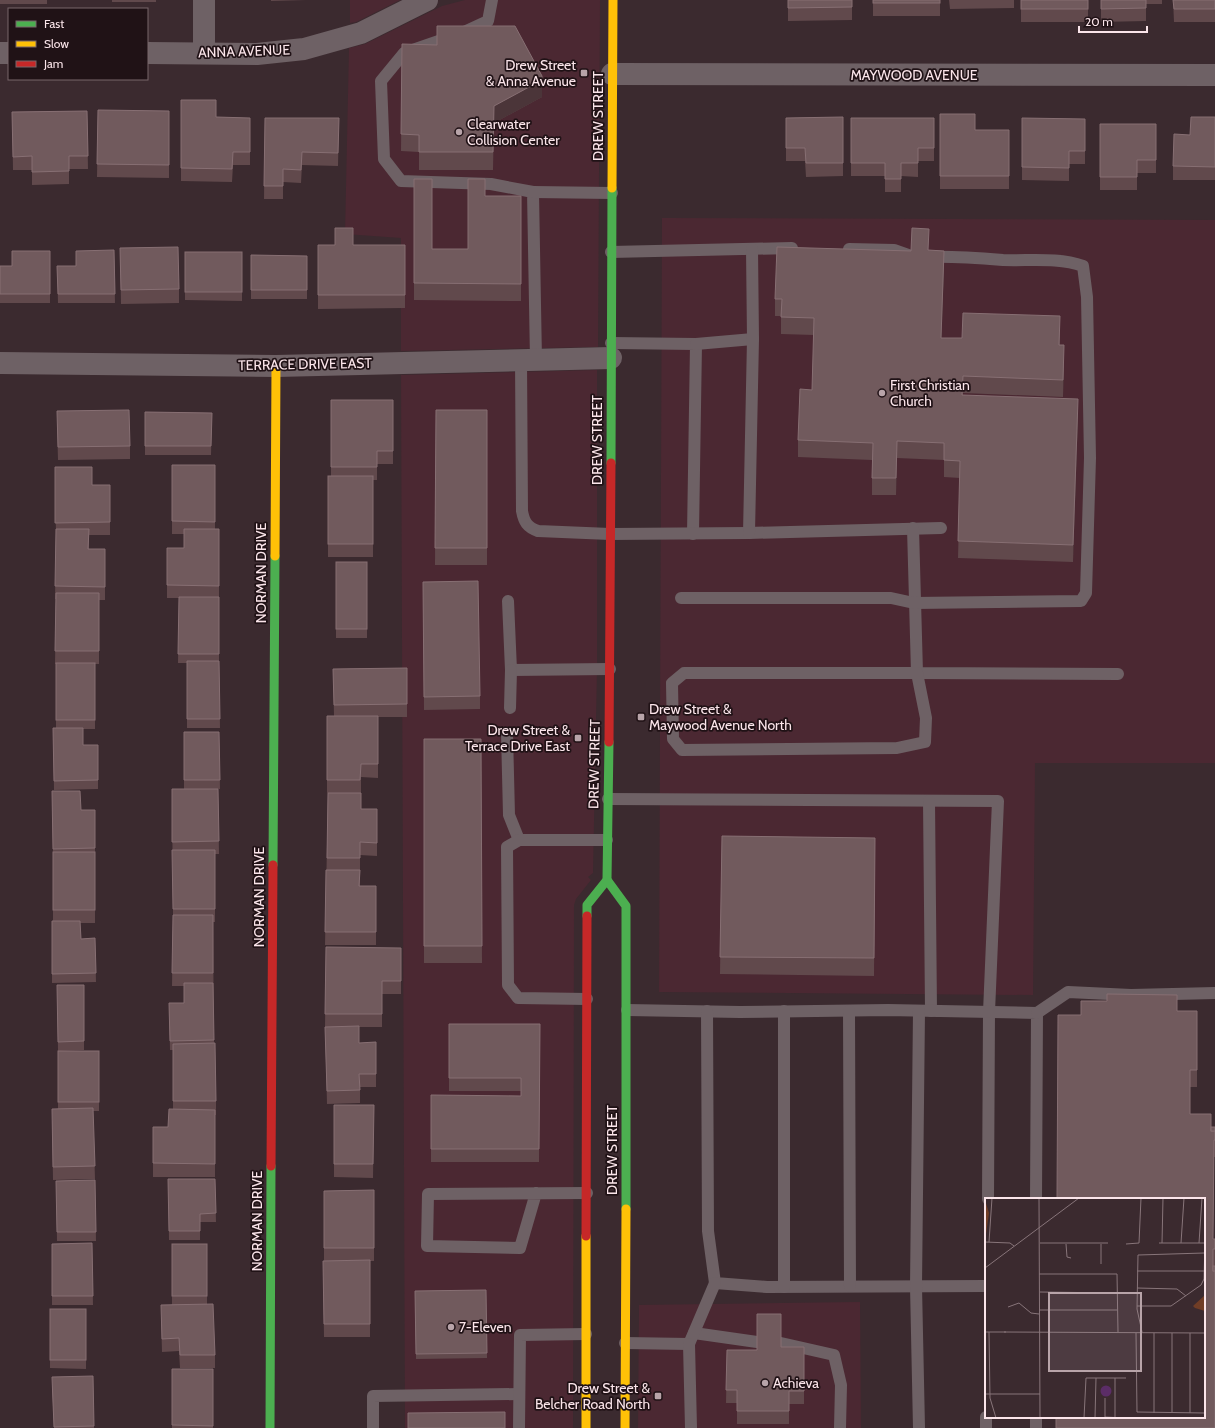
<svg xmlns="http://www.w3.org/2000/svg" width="1215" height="1428" viewBox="0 0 1215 1428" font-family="Cabin,sans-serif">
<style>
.built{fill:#4b2832}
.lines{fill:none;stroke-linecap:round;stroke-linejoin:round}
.lane{stroke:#6e6165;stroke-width:12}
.street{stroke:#6e6165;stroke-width:22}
.fast{stroke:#4caf50;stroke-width:9}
.slow{stroke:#ffc107;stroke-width:9}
.jam{stroke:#c62828;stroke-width:9}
.wall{fill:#61494c}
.shaded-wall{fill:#4b3539}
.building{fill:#715a5d;stroke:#876f73}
.poi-dot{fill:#b8a4a9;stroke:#201216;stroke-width:1.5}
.labels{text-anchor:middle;stroke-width:3.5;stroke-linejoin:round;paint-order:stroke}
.street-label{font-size:14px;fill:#fbe5ea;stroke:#201216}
.poi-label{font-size:14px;fill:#fbe5ea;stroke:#201216;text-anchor:start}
.inset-road{fill:none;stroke:#88757a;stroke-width:1}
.view{fill:#b8a4a9;fill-opacity:0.15;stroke:#b8a4a9;stroke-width:2}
.inset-edge{fill:none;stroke:#fbe5ea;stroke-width:2}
</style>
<rect width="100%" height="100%" fill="#3b2a2f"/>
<g class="built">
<path d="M350,0H400L356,22L350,23Z"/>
<path d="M465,0H600L598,347L401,351V238L345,234L349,48L365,44L442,6Z"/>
<path d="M662,218L1215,220V763H1035L1033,995L659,992Z"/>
<path d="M597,370V669L593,873L588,877L591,880L576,899L574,905L573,1428H405L401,375Z"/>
<path d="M860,1302L861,1428H638L639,1305Z"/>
</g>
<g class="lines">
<g class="lane">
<path d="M492,0L488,21L462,33L404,53L381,81L384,159L401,181L491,184L533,192L536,360"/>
<path d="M533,192L612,193"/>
<path d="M849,249L894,250L911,256"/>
<path d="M611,252L792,248"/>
<path d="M611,343L696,344L693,534"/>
<path d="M696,344L753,339"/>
<path d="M521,360L522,511C524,522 527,527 538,531L610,534L749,533L941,528"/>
<path d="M913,528L917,673L1118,674"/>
<path d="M749,533L753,339L752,249"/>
<path d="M681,598H891L914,603L1081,601L1086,593L1090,458L1087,297L1083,266C1058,257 1029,261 1003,260C978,258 953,256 928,257"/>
<path d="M508,601L511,670L610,669"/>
<path d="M684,673H917L926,718L925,742L897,748L682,750L673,739L672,683Z"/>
<path d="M510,708L511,670"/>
<path d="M507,733L509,815L519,840"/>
<path d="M608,799L998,801L989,1012L988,1199"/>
<path d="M929,801L931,1011"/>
<path d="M587,999L518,998L508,985L507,847L519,840H607"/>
<path d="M627,1010L740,1012L888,1010L1037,1013L1036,1199"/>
<path d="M707,1011L708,1231L715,1283L767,1287L986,1286"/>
<path d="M784,1011V1287"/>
<path d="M849,1011L850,1286"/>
<path d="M1037,1013L1068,992L1131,995L1215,993"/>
<path d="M536,1193L520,1248L427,1246L428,1194L587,1193"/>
<path d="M694,1333L757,1342"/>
<path d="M625,1343L689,1344L715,1283"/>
<path d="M781,1343L834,1355L841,1385L840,1428"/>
<path d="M689,1344L691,1428"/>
<path d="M1036,1417V1428"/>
<path d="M373,1428V1396L519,1394"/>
<path d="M519,1428L520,1335L586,1334"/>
<path d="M919,1428L916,1286L919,1011"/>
<path d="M986,1428V1417"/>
</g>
<g class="street">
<path d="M0,53H9"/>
<path d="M147,53L257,54L304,49L361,33L427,0"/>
<path d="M204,53V0"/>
<path d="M612,74L1215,75"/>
<path d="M0,363L276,366L611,358"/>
</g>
<g class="fast">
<path d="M611,463L612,188"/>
<path d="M273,865L275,556"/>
<path d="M607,880L626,906V1209"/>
<path d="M587,916V905L607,880L609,742"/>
<path d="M270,1428L271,1166"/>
</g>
<g class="slow">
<path d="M612,188L613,0"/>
<path d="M275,556L276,366"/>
<path d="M586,1428V1236"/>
<path d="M625,1428L626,1209"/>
</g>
<g class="jam">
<path d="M609,742L611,463"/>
<path d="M271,1166L273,865"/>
<path d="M586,1236L587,916"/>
</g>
</g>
<g class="wall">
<rect x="0" y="0" width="47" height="4"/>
<rect x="112" y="0" width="44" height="2"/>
<path d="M271,0H306L271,1Z"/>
<path d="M788,0H852V20L788,21Z"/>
<rect x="873" y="0" width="67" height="16"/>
<path d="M949,0H1014V8L950,9Z"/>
<rect x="1021" y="0" width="67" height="22"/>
<path d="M1101,0H1162V4H1146V21L1101,22Z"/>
<path d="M1173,0H1215V22H1174Z"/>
<path d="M402,44L542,97L494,123L493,170H419V152L401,151Z"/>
<path d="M181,100L216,117L250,118V165H233L232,182L181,181Z"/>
<path d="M98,110L169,111V178L97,177Z"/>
<path d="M87,111L88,169H69V184L32,185V170H13L12,112Z"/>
<path d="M940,114L975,130H1009V189H940Z"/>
<path d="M843,117V176L806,177L805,161H786V118Z"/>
<path d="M1215,117V180H1173V166L1190,135Z"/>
<path d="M265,118H339L338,166L302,165L301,183L283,182V199H264Z"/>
<path d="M851,118H934V161H918V177L901,176V192H885V176H851Z"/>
<path d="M1022,118L1085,119V164H1069V181L1022,180Z"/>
<path d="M1100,124H1156V173H1137V190H1100Z"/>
<path d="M414,179L432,249H468L485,196H521V301L414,300Z"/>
<path d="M318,245H405V308L318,309Z"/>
<path d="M120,248L179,289V303L121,304Z"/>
<path d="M114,250L115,303H58L57,266H76Z"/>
<path d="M929,250L944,268L941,338H962L1060,333V345L1064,362L1063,397L963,393V395L1078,416L1073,562L958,558L960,478L944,477V460L897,458L896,495H872V460L798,457V440L812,390L814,335L781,334V316H775V299L911,251Z"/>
<path d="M50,251V303H0V266H12Z"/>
<path d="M185,252H242V301L185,300Z"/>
<path d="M251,255L307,256V299H251Z"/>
<path d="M331,400H393V464H377V480H373V557H328V476H331Z"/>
<path d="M436,410H487V565H435Z"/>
<path d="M145,412L212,413L211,455H145Z"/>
<path d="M57,424L130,446V459L58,460Z"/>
<path d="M172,465H215V529H219V661L220,728H187V663H178L179,598H167V548H184V534H172Z"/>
<path d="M55,467L92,485H110V535H89V549H105V600H99V664H95V729H83V745H98V789L54,790L53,728H56V664H55L56,599H55L56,536Z"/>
<rect x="336" y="562" width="31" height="76"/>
<path d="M423,582L480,696V709L424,710Z"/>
<path d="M407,668V717H378V778L361,777V809H377V856L360,855V886H376V945H325L328,793H327V780L334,716L333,669Z"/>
<path d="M184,732H219L220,789H218L219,854H215V922H213L214,1043L216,1101V1115H215V1177H153V1127H168L173,1109V1050H170L169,1003H184V986H172L173,915L172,789H184Z"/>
<path d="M424,739H481L482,963H424Z"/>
<path d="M52,791L95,848V923H80L81,939L95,938L96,982L52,983V921H53V858Z"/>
<path d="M722,836L875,838L874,976L720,974Z"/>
<path d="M326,947L401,961V994H382V1027H359V1043L376,1042V1087H360V1103L327,1104L325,1027H336H325Z"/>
<path d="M57,985H84V1050L58,1051Z"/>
<path d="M1107,1001L1177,1011H1197V1087H1190V1114L1211,1127H1215V1157H1214L1213,1239H1215V1428L1081,1015Z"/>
<path d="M449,1024H540L539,1162H431V1095L521,1096V1091H449Z"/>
<path d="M58,1051H99V1111H93L95,1179L53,1180L52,1122L58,1108Z"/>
<path d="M334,1105H374L373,1178L334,1177Z"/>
<path d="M168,1179H215L216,1222H200V1240H169Z"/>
<path d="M95,1180L96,1241H57L56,1181Z"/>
<path d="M374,1190V1261H370V1337H324L323,1274L324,1261V1191Z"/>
<path d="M92,1243L93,1305H52V1244Z"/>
<path d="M172,1244H207V1304L215,1355V1368H180L179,1351L162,1352L161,1318L172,1304Z"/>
<path d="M486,1290L487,1358L416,1359L415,1291Z"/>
<path d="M50,1309H86V1369L50,1368Z"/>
<path d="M781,1347H804V1404H789V1424H737V1403H726L727,1350H757Z"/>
<rect x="172" y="1369" width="41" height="59"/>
<path d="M93,1376L94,1428H54L52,1386Z"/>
</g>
<g class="shaded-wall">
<path d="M542,80V97L494,123L493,170L494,106Z"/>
<path d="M944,251V268L941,355V338Z"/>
<path d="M1060,316V333L1059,362V345Z"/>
<path d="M1064,345V362L1063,397V380Z"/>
<path d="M1078,399V416L1073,562V545Z"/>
<path d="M897,441V458L896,495V478Z"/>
</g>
<g class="building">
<path d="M788,0H852V7L788,8Z"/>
<rect x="873" y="0" width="67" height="3"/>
<rect x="1021" y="0" width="67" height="9"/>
<path d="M1101,0H1146V8L1101,9Z"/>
<path d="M1173,0H1215V9H1174Z"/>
<path d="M437,26H515L542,76V80L494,106L493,152H419V135L401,134L402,44L437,45Z"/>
<path d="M181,100H216V117L250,118V152H233L232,169L181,168Z"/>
<path d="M98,110L169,111V165L97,164Z"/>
<path d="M87,111L88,156H69V171L32,172V156L13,157L12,112Z"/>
<path d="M940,114H975V130H1009V176H940Z"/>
<path d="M843,117V163H806L805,148H786V118Z"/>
<path d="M1191,117H1215V167L1173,166L1174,134L1190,135Z"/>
<path d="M265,118H339L338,153L302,152L301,170L283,169V186H264Z"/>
<path d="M851,118H934V148H918V163H901V179H885V163H851Z"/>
<path d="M1022,118L1085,119V151H1069V168L1022,167Z"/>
<path d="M1100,124H1156V160H1137V177H1100Z"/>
<path d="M414,179H432V249H468V179H485V196H521V284L414,283Z"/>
<path d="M335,228H353V245H405V295H318V245H335Z"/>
<path d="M912,228L929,229L928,250L944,251L941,338H962L963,313L1060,316L1059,345H1064L1063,380L963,376L962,395L1078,399L1073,545L958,541L960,461L944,460V443L897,441L896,478H872L873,443L798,440L800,389L812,390L814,318L781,317L782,299H775L777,247L911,251Z"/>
<path d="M178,247L179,289L121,290L120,248Z"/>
<path d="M114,250L115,294H58L57,266H76V251Z"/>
<path d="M12,251H50V294H0V266H12Z"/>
<rect x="185" y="252" width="57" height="40"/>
<path d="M251,255L307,256V290H251Z"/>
<path d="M331,400H393V451H377V467H331Z"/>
<path d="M129,410L130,446L58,447L57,411Z"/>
<path d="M436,410H487V548H435Z"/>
<path d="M145,412L212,413L211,446H145Z"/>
<path d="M172,465H215V522L172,521Z"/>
<path d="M55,467H92V485H110V522L55,523Z"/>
<rect x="328" y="476" width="45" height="68"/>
<path d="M56,529H89L88,549H105V587L55,586Z"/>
<path d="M184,529H219V586L167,585V548H184Z"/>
<rect x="336" y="562" width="31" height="67"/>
<path d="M478,581L480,696L424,697L423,582Z"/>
<path d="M56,593H99V651H55Z"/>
<path d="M179,597H219V654H178Z"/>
<path d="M187,661H219L220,719H187Z"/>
<rect x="56" y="663" width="39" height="57"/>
<path d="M407,668V704L334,705L333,669Z"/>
<path d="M327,716H378V764H361L360,780H327Z"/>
<path d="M53,728H83V745H98V780L54,781Z"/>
<path d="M184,732H219L220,780H184Z"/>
<path d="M424,739H481L482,946H424Z"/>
<path d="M172,789H218L219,841L172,842Z"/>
<path d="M52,791H80L81,810H95V848L53,849Z"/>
<path d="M328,793H361V809H377V843L360,842V858H327Z"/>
<path d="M722,836L875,838L874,958L720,957Z"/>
<path d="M172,850H215V909H173Z"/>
<rect x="53" y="852" width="42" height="58"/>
<path d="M326,870H360L359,886H376V932H325Z"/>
<path d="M173,915H213V973H172Z"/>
<path d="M52,921H80L81,939L95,938L96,973L52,974Z"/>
<path d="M326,947L401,948V981H382V1014H325Z"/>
<path d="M184,983H213L214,1040L170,1041L169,1003H184Z"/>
<path d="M57,985H84V1041L58,1042Z"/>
<path d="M1107,994L1177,995V1011H1197V1070H1190V1114H1211V1131H1215V1140H1214L1213,1239H1215V1249H1213V1271H1215V1428H1056V1417H1204V1199H1057L1058,1015H1081V1001H1107Z"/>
<path d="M449,1024H540L539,1149H431V1095L521,1096V1078H449Z"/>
<path d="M359,1026V1043L376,1042V1074H359L360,1090L327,1091L325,1027Z"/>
<path d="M215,1043L216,1101H173V1044Z"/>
<rect x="58" y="1051" width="41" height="51"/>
<path d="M334,1105H374L373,1164H334Z"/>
<path d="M93,1108L95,1166L53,1167L52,1109Z"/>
<path d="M169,1109L215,1110V1164L153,1163V1127H168Z"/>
<rect x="1211" y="1127" width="4" height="4"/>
<path d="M168,1179H215L216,1213L200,1214V1231H169Z"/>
<path d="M95,1180L96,1232H57L56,1181Z"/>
<path d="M374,1190V1248H324V1191Z"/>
<path d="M92,1243L93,1296H52V1244Z"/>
<rect x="172" y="1244" width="35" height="52"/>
<path d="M370,1260V1324H324L323,1261Z"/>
<rect x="1213" y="1266" width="2" height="5"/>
<path d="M486,1290L487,1353L416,1354L415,1291Z"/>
<path d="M213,1304L215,1355H180L179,1338L162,1339L161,1305Z"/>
<rect x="50" y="1309" width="36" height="51"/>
<path d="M757,1314H781V1347H804V1391H789V1411H737V1390H726L727,1350H757Z"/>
<path d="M172,1369H213V1426L172,1425Z"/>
<path d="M93,1376L94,1426L54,1427L52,1377Z"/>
<path d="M505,1412V1428H408V1413Z"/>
</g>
<g class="poi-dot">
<rect x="580" y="69" width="8" height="8" rx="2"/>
<circle cx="459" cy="132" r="4"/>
<circle cx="882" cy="393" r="4"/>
<rect x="637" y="713" width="8" height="8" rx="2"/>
<rect x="574" y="734" width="8" height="8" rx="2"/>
<circle cx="451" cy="1327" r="4"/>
<circle cx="765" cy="1383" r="4"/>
<rect x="654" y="1392" width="8" height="8" rx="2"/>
</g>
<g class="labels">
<g class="street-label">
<text transform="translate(244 51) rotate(-2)" y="5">ANNA AVENUE</text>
<text x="914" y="80">MAYWOOD AVENUE</text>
<text transform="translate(598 116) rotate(-90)" y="5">DREW STREET</text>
<text transform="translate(305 364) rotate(-1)" y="5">TERRACE DRIVE EAST</text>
<text transform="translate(597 440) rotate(-90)" y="5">DREW STREET</text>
<text transform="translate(261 573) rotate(-90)" y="5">NORMAN DRIVE</text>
<text transform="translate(594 764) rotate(-89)" y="5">DREW STREET</text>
<text transform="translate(259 897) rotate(-90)" y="5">NORMAN DRIVE</text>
<text transform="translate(612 1150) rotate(-90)" y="5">DREW STREET</text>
<text transform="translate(257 1221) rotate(-90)" y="5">NORMAN DRIVE</text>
</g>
<g class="poi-label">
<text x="576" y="70" text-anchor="end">Drew Street<tspan x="576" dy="16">&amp; Anna Avenue</tspan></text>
<text x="467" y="129">Clearwater<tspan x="467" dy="16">Collision Center</tspan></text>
<text x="890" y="390">First Christian<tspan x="890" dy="16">Church</tspan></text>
<text x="649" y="714">Drew Street &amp;<tspan x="649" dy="16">Maywood Avenue North</tspan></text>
<text x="570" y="735" text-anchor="end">Drew Street &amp;<tspan x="570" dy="16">Terrace Drive East</tspan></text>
<text x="459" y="1332">7-Eleven</text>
<text x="773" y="1388">Achieva</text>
<text x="650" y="1393" text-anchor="end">Drew Street &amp;<tspan x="650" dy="16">Belcher Road North</tspan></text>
</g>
</g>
<g transform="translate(985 1198)">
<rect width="220" height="220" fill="#3b2a2f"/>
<path d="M0,2L4,15L0,43ZM220,97V113L210,110L208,108Z" fill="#703d26"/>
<path d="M115.5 193a5.5 5.5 0 1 1 11 0a5.5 5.5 0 1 1-11 0Z" fill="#5b2d67"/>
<path class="inset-road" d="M54,0L55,220M0,44L25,45L29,48M4,44L7,0M55,45H123M154,45L156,0M174,45H220M177,45L178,0M196,45L199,0M214,45L217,0M81,46L82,59L86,60M141,46L154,45M116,66V46M0,70L94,0M152,73H219M54,76H132L133,134M152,90L192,91L201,98M55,94L132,95M152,108H186L216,87L219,81L220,45M23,109L34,105L46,115L54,116M55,112H132M0,134H21M4,134L5,200L11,220M19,134L220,135M157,134L152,111L153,57L219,55M151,135L152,214L220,215M205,135V215M0,196H55M169,215V135M187,215V135M120,219L141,220M130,219V180M99,220L101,180H141M110,220L111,180M120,220V200"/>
<path class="view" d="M64,95H156V173H64Z"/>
<rect width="220" height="220" class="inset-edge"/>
</g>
<rect x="8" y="8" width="140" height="72" fill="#201216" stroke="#78666b"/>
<rect x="16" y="21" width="20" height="6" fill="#4caf50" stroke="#78666b"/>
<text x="44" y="28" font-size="12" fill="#fbe5ea">Fast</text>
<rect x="16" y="41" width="20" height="6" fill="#ffc107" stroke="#78666b"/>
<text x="44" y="48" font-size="12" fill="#fbe5ea">Slow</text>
<rect x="16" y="61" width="20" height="6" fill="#c62828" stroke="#78666b"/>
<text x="44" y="68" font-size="12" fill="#fbe5ea">Jam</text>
<path d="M1079 26v6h68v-6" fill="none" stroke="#fbe5ea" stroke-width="2"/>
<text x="1085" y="26" font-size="12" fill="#fbe5ea" stroke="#201216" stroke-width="3" paint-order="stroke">20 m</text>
</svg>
